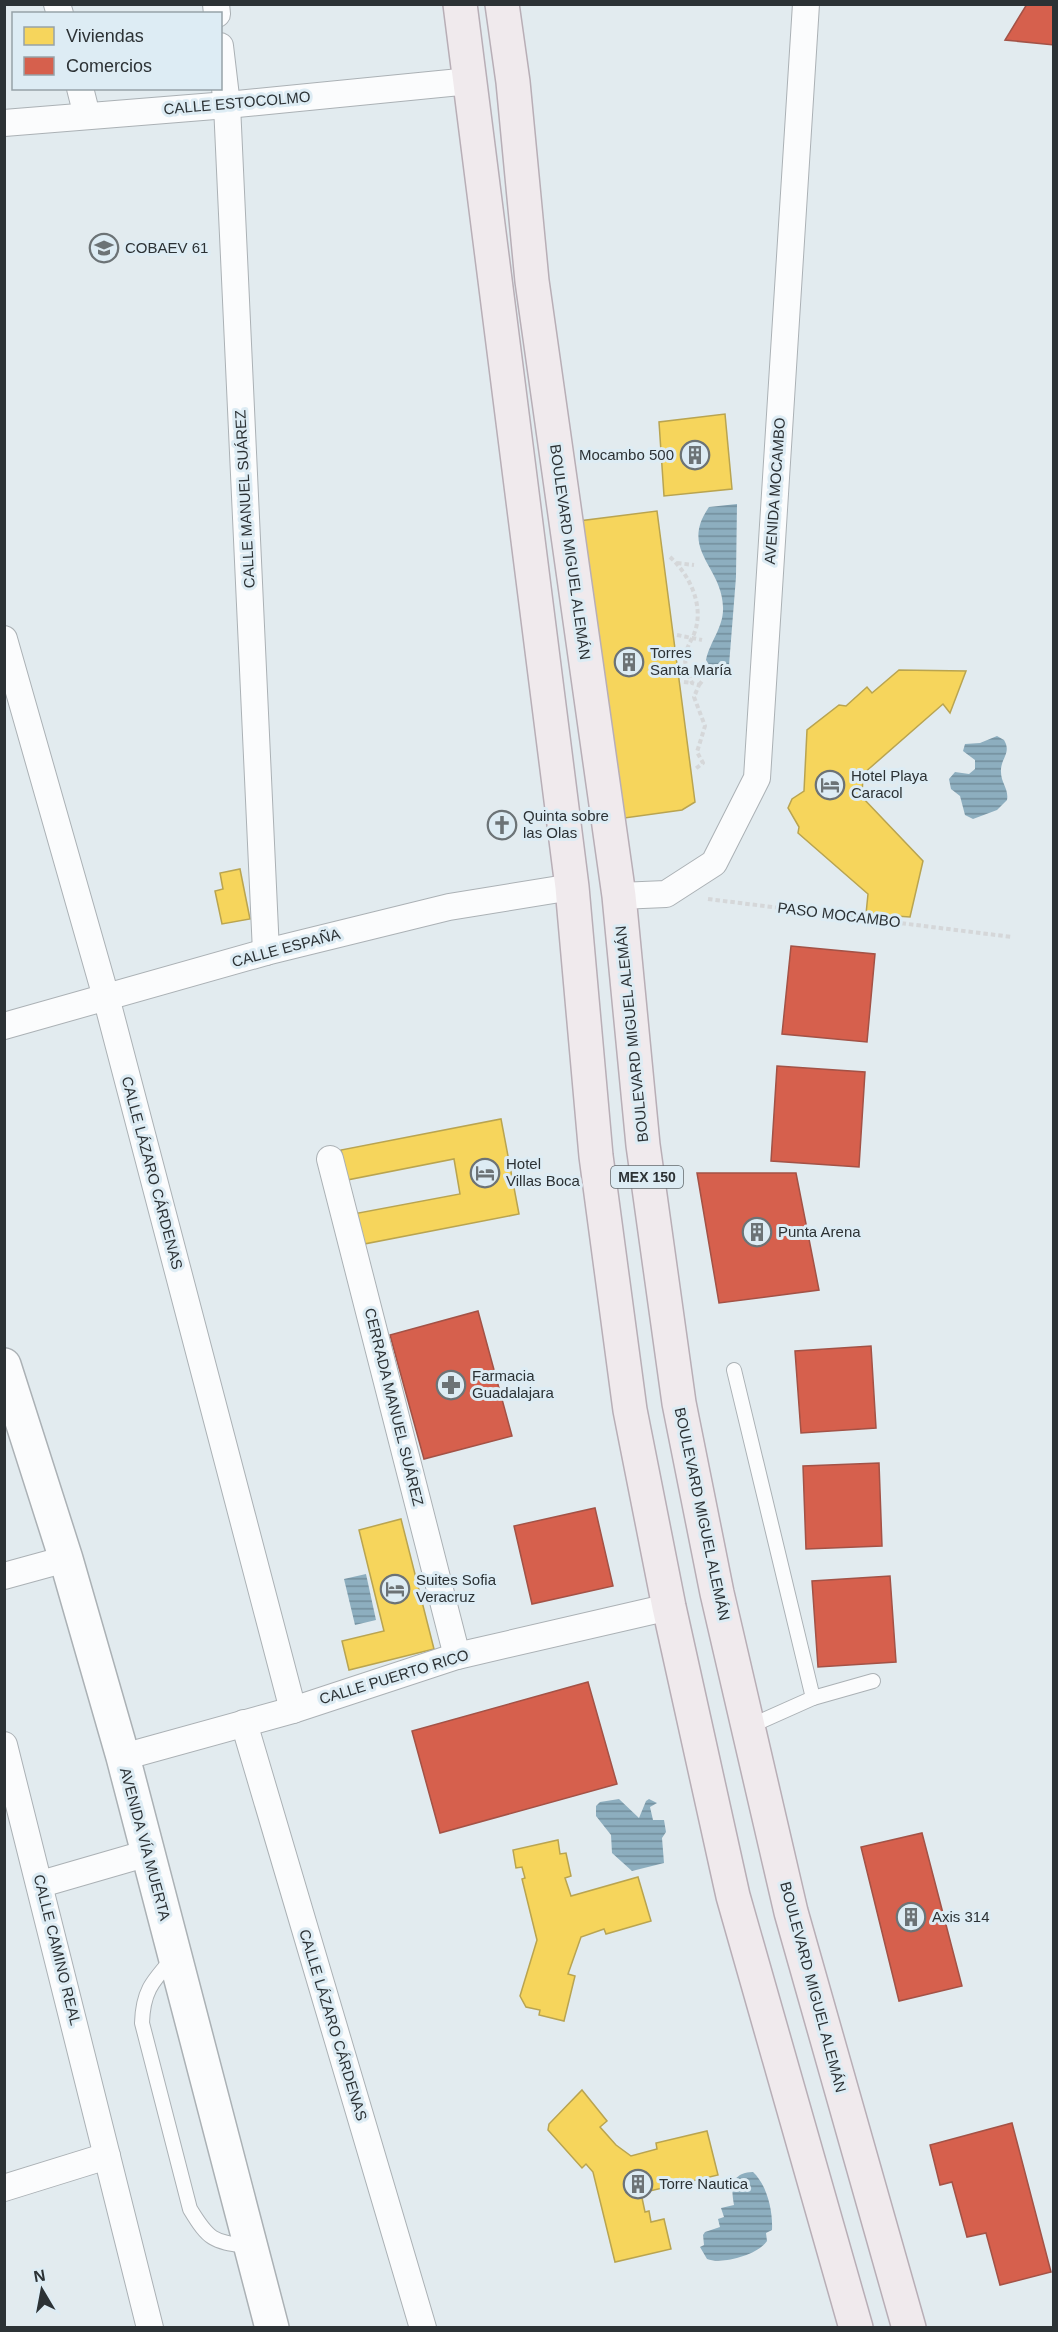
<svg xmlns="http://www.w3.org/2000/svg" width="1058" height="2332" viewBox="0 0 1058 2332" font-family="Arial,sans-serif">
<style>
.water{fill:url(#water-rules)}
.homes{fill:#f6d55c;stroke:#b9a450;stroke-width:1.5}
.shops{fill:#d6604d;stroke:#a35246;stroke-width:1.5}
.lines{fill:none;stroke-linecap:round;stroke-linejoin:round}
.lane-casing{stroke:#abb1b5;stroke-width:16}
.street-casing{stroke:#abb1b5;stroke-width:28}
.secondary-casing{stroke:#abb1b5;stroke-width:36}
.primary-casing{stroke:#b8aeb6;stroke-width:36}
.path{stroke:#d5d7d9;stroke-width:4;stroke-dasharray:4.5 3;stroke-linecap:butt}
.lane{stroke:#fbfcfd;stroke-width:14}
.street{stroke:#fbfcfd;stroke-width:26}
.secondary{stroke:#fbfcfd;stroke-width:33}
.primary{stroke:#f0eaed;stroke-width:33}
.labels{text-anchor:middle;stroke-width:6;stroke-linejoin:round;paint-order:stroke}
.shield{fill:#ddecf4;stroke:#616a6e;stroke-width:1.5}
.shield-label{font-size:14px;font-weight:bold;fill:#2c3235}
.street-label{font-size:15px;fill:#2c3235;stroke:#ddecf4}
.poi-label{font-size:15px;fill:#2c3235;stroke:#ddecf4;text-anchor:start}
</style>
<defs>
<pattern id="water-rules" width="6" height="5" patternUnits="userSpaceOnUse" patternTransform="scale(1.5)"><rect width="6" height="5" fill="#8daebf"/><path d="M0 2.5h6" fill="none" stroke="#738e9c"/></pattern>
</defs>
<rect width="100%" height="100%" fill="#e2ebef"/>
<g class="water">
<path d="M737,504L736,577L728,678L715,674L706,660C710,641 724,627 723,607C722,566 679,550 709,507Z"/>
<path d="M997,736L1004,740C1012,753 1000,759 1001,772C1001,783 1009,789 1007,800L997,810L973,819L965,815L960,796L951,789L949,779L955,772L969,774L975,769V760L963,751L965,744L980,743Z"/>
<path d="M366,1574L376,1620L355,1625L344,1579Z"/>
<path d="M619,1799L639,1818L646,1801L649,1799L657,1803L650,1807L653,1820H664L666,1832L662,1838L664,1863L632,1871L612,1853L611,1835L596,1816V1806L600,1802Z"/>
<path d="M753,2172C767,2185 773,2211 772,2230L766,2233L767,2241C758,2255 722,2265 707,2259L700,2247L704,2245L703,2235L705,2232L720,2227L718,2219L724,2217L721,2208L734,2205C731,2188 730,2173 753,2172Z"/>
</g>
<g class="homes">
<path d="M725,414L732,489L664,496L659,422Z"/>
<path d="M657,511L695,802L682,810L603,821L563,523Z"/>
<path d="M899,670L966,671L950,713L943,704L863,774L862,797L923,861L910,917L866,914L868,894L798,833L799,827L788,808L792,799L804,791L807,730L839,705L846,706L867,687L872,693Z"/>
<path d="M240,869L250,919L222,924L215,891L223,889L220,873Z"/>
<path d="M501,1119L519,1214L359,1245L353,1214L460,1194L454,1159L347,1180L341,1150Z"/>
<path d="M401,1519L434,1649L349,1670L342,1641L384,1631L359,1530Z"/>
<path d="M558,1840L560,1854L566,1853L571,1876L565,1878L571,1896L638,1877L651,1921L606,1934L604,1929L581,1937L568,1974L575,1976L564,2021L539,2015L540,2010L526,2007L520,1996L537,1940L522,1879L525,1878L522,1867L516,1868L513,1850Z"/>
<path d="M582,2090L607,2121L600,2127L616,2145L631,2156L657,2149L656,2143L707,2131L718,2175L641,2193L645,2212L649,2211L651,2222L664,2219L671,2249L615,2262L593,2172L586,2164L582,2168L548,2130L549,2124Z"/>
</g>
<g class="shops">
<path d="M1027,4H1054V45L1005,40Z"/>
<path d="M791,946L875,954L867,1042L782,1034Z"/>
<path d="M777,1066L865,1072L859,1167L771,1161Z"/>
<path d="M697,1173H796L819,1290L719,1303Z"/>
<path d="M478,1311L512,1436L424,1459L390,1335Z"/>
<path d="M871,1346L876,1428L801,1433L795,1351Z"/>
<path d="M879,1463L882,1546L806,1549L803,1466Z"/>
<path d="M595,1508L613,1586L532,1604L514,1526Z"/>
<path d="M890,1576L896,1662L818,1667L812,1581Z"/>
<path d="M588,1682L617,1784L440,1833L412,1731Z"/>
<path d="M922,1833L962,1986L899,2001L861,1847Z"/>
<path d="M1012,2123L1051,2272L1000,2285L986,2233L967,2237L952,2182L940,2185L930,2145Z"/>
</g>
<g class="lines">
<g class="lane-casing">
<g id="lane">
<path d="M734,1370L813,1698L748,1727"/>
<path d="M813,1698L873,1681"/>
<path d="M174,1957C153,1981 143,1990 142,2023L190,2209C210,2242 213,2241 251,2247"/>
</g>
</g>
<g class="street-casing">
<g id="street">
<path d="M57,4L60,14"/>
<path d="M216,4L217,14"/>
<path d="M220,46L227,105L266,952"/>
<path d="M80,88L87,116"/>
<path d="M4,123L227,105L470,81"/>
<path d="M4,639L106,997L293,1710"/>
<path d="M619,896L666,894L714,863L757,778L806,4"/>
<path d="M4,1026L266,952L449,907L572,887"/>
<path d="M330,1159L457,1656"/>
<path d="M4,1576L66,1559"/>
<path d="M244,1723L423,2328"/>
<path d="M4,1745L150,2328"/>
<path d="M123,1757L293,1710L457,1656L669,1607"/>
<path d="M41,1884L148,1853"/>
<path d="M4,2188L107,2156"/>
</g>
</g>
<g class="secondary-casing">
<path id="secondary" d="M4,1365L66,1559L123,1757L272,2328"/>
</g>
<g class="primary-casing">
<g id="primary">
<path d="M460,4L572,887L596,1156L630,1410L669,1607L733,1896L856,2328"/>
<path d="M502,4L513,82L532,281L619,896L643,1145L679,1403L717,1593L791,1912L909,2328"/>
</g>
</g>
<g class="path">
<path d="M670,557C690,575 705,607 694,634C690,643 685,650 685,660C686,668 689,676 692,683L699,685L694,697L705,726L697,752L703,763L694,770"/>
<path d="M677,563L694,565"/>
<path d="M677,635L702,640"/>
<path d="M684,682L692,683"/>
<path d="M699,685L703,680"/>
<path d="M708,899L1012,937"/>
</g>
<use href="#lane" class="lane"/>
<use href="#street" class="street"/>
<use href="#secondary" class="secondary"/>
<use href="#primary" class="primary"/>
</g>
<defs>
<g id="school-ring" transform="scale(1.5)"><circle r="9.5" fill="#ddecf4" stroke="#6c7376" stroke-width="1.5"/><path d="M0-5L7-2L0 1L-7-2ZM-4 1L0 2.5L4 1V4Q0 6-4 4Z" fill="#6c7376"/></g>
<g id="building-ring" transform="scale(1.5)"><circle r="9.5" fill="#ddecf4" stroke="#6c7376" stroke-width="1.5"/><path d="M-4-6H4V6H1V3H-1V6H-4ZM-2.5-4.3h1.7v1.8h-1.7ZM.8-4.3h1.7v1.8H.8ZM-2.5-1h1.7V.8h-1.7ZM.8-1h1.7V.8H.8Z" fill="#6c7376"/></g>
<g id="hotel-ring" transform="scale(1.5)"><circle r="9.5" fill="#ddecf4" stroke="#6c7376" stroke-width="1.5"/><path d="M-6-4.5h1.5V1H6V5H4.5V3h-9V5H-6ZM-4 0a1.8 1.8 0 1 1 3.6 0ZM.5 0V-2.5h3Q6-2.5 6 0Z" fill="#6c7376"/></g>
<g id="church-ring" transform="scale(1.5)"><circle r="9.5" fill="#ddecf4" stroke="#6c7376" stroke-width="1.5"/><path d="M-1.2-6h2.4v3.5h3.3v2.4h-3.3V6h-2.4V-.1h-3.3v-2.4h3.3Z" fill="#6c7376"/></g>
<g id="pharmacy-ring" transform="scale(1.5)"><circle r="9.5" fill="#ddecf4" stroke="#6c7376" stroke-width="1.5"/><path d="M-2-6h4v4h4v4h-4v4h-4v-4h-4v-4h4Z" fill="#6c7376"/></g>
</defs>
<g fill-rule="evenodd">
<use href="#school-ring" x="104" y="248"/>
<use href="#building-ring" x="695" y="455"/>
<use href="#building-ring" x="629" y="662"/>
<use href="#hotel-ring" x="830" y="785"/>
<use href="#church-ring" x="502" y="825"/>
<use href="#hotel-ring" x="485" y="1173"/>
<use href="#building-ring" x="757" y="1232"/>
<use href="#pharmacy-ring" x="451" y="1385"/>
<use href="#hotel-ring" x="395" y="1589"/>
<use href="#building-ring" x="911" y="1917"/>
<use href="#building-ring" x="638" y="2184"/>
</g>
<g class="labels">
<rect class="shield" x="611" y="1166" width="72" height="22" rx="4.5"/>
<g class="shield-label">
<text x="647" y="1182">MEX 150</text>
</g>
<g class="street-label">
<text transform="translate(237 103) rotate(-5)" y="5">CALLE ESTOCOLMO</text>
<text transform="translate(775 491) rotate(-86)" y="5">AVENIDA MOCAMBO</text>
<text transform="translate(245 499) rotate(-93)" y="5">CALLE MANUEL SUÁREZ</text>
<text transform="translate(570 552) rotate(82)" y="5">BOULEVARD MIGUEL ALEMÁN</text>
<text transform="translate(839 915) rotate(7)" y="5">PASO MOCAMBO</text>
<text transform="translate(286 948) rotate(-15)" y="5">CALLE ESPAÑA</text>
<text transform="translate(632 1034) rotate(-96)" y="5">BOULEVARD MIGUEL ALEMÁN</text>
<text transform="translate(152 1173) rotate(75)" y="5">CALLE LÁZARO CÁRDENAS</text>
<text transform="translate(394 1407) rotate(76)" y="5">CERRADA MANUEL SUÁREZ</text>
<text transform="translate(702 1514) rotate(78)" y="5">BOULEVARD MIGUEL ALEMÁN</text>
<text transform="translate(394 1677) rotate(-17)" y="5">CALLE PUERTO RICO</text>
<text transform="translate(145 1844) rotate(75)" y="5">AVENIDA VÍA MUERTA</text>
<text transform="translate(57 1950) rotate(76)" y="5">CALLE CAMINO REAL</text>
<text transform="translate(813 1987) rotate(75)" y="5">BOULEVARD MIGUEL ALEMÁN</text>
<text transform="translate(333 2025) rotate(73)" y="5">CALLE LÁZARO CÁRDENAS</text>
</g>
<g class="poi-label">
<text x="125" y="253">COBAEV 61</text>
<text x="674" y="460" text-anchor="end">Mocambo 500</text>
<text x="650" y="658">Torres<tspan x="650" dy="17">Santa María</tspan></text>
<text x="851" y="781">Hotel Playa<tspan x="851" dy="17">Caracol</tspan></text>
<text x="523" y="821">Quinta sobre<tspan x="523" dy="17">las Olas</tspan></text>
<text x="506" y="1169">Hotel<tspan x="506" dy="17">Villas Boca</tspan></text>
<text x="778" y="1237">Punta Arena</text>
<text x="472" y="1381">Farmacia<tspan x="472" dy="17">Guadalajara</tspan></text>
<text x="416" y="1585">Suites Sofia<tspan x="416" dy="17">Veracruz</tspan></text>
<text x="932" y="1922">Axis 314</text>
<text x="659" y="2189">Torre Nautica</text>
</g>
</g>
<rect width="1058" height="2332" fill="none" stroke="#2c3235" stroke-width="12"/>
<rect x="12" y="12" width="210" height="78" fill="#ddecf4" stroke="#96a2a8" stroke-width="1.5"/>
<rect x="24" y="27" width="30" height="18" fill="#f6d55c" stroke="#96a2a8" stroke-width="1.5"/>
<text x="66" y="42" font-size="18" fill="#2c3235">Viviendas</text>
<rect x="24" y="57" width="30" height="18" fill="#d6604d" stroke="#96a2a8" stroke-width="1.5"/>
<text x="66" y="72" font-size="18" fill="#2c3235">Comercios</text>
<g transform="translate(42 2290) rotate(350)" stroke="#ddecf4" stroke-width="4.5" paint-order="stroke">
<path d="M0-4.5L10 22L0 15L-10 22Z" fill="#2c3235"/>
<text y="-9" font-size="16" font-weight="bold" text-anchor="middle" fill="#2c3235">N</text>
</g>
</svg>
